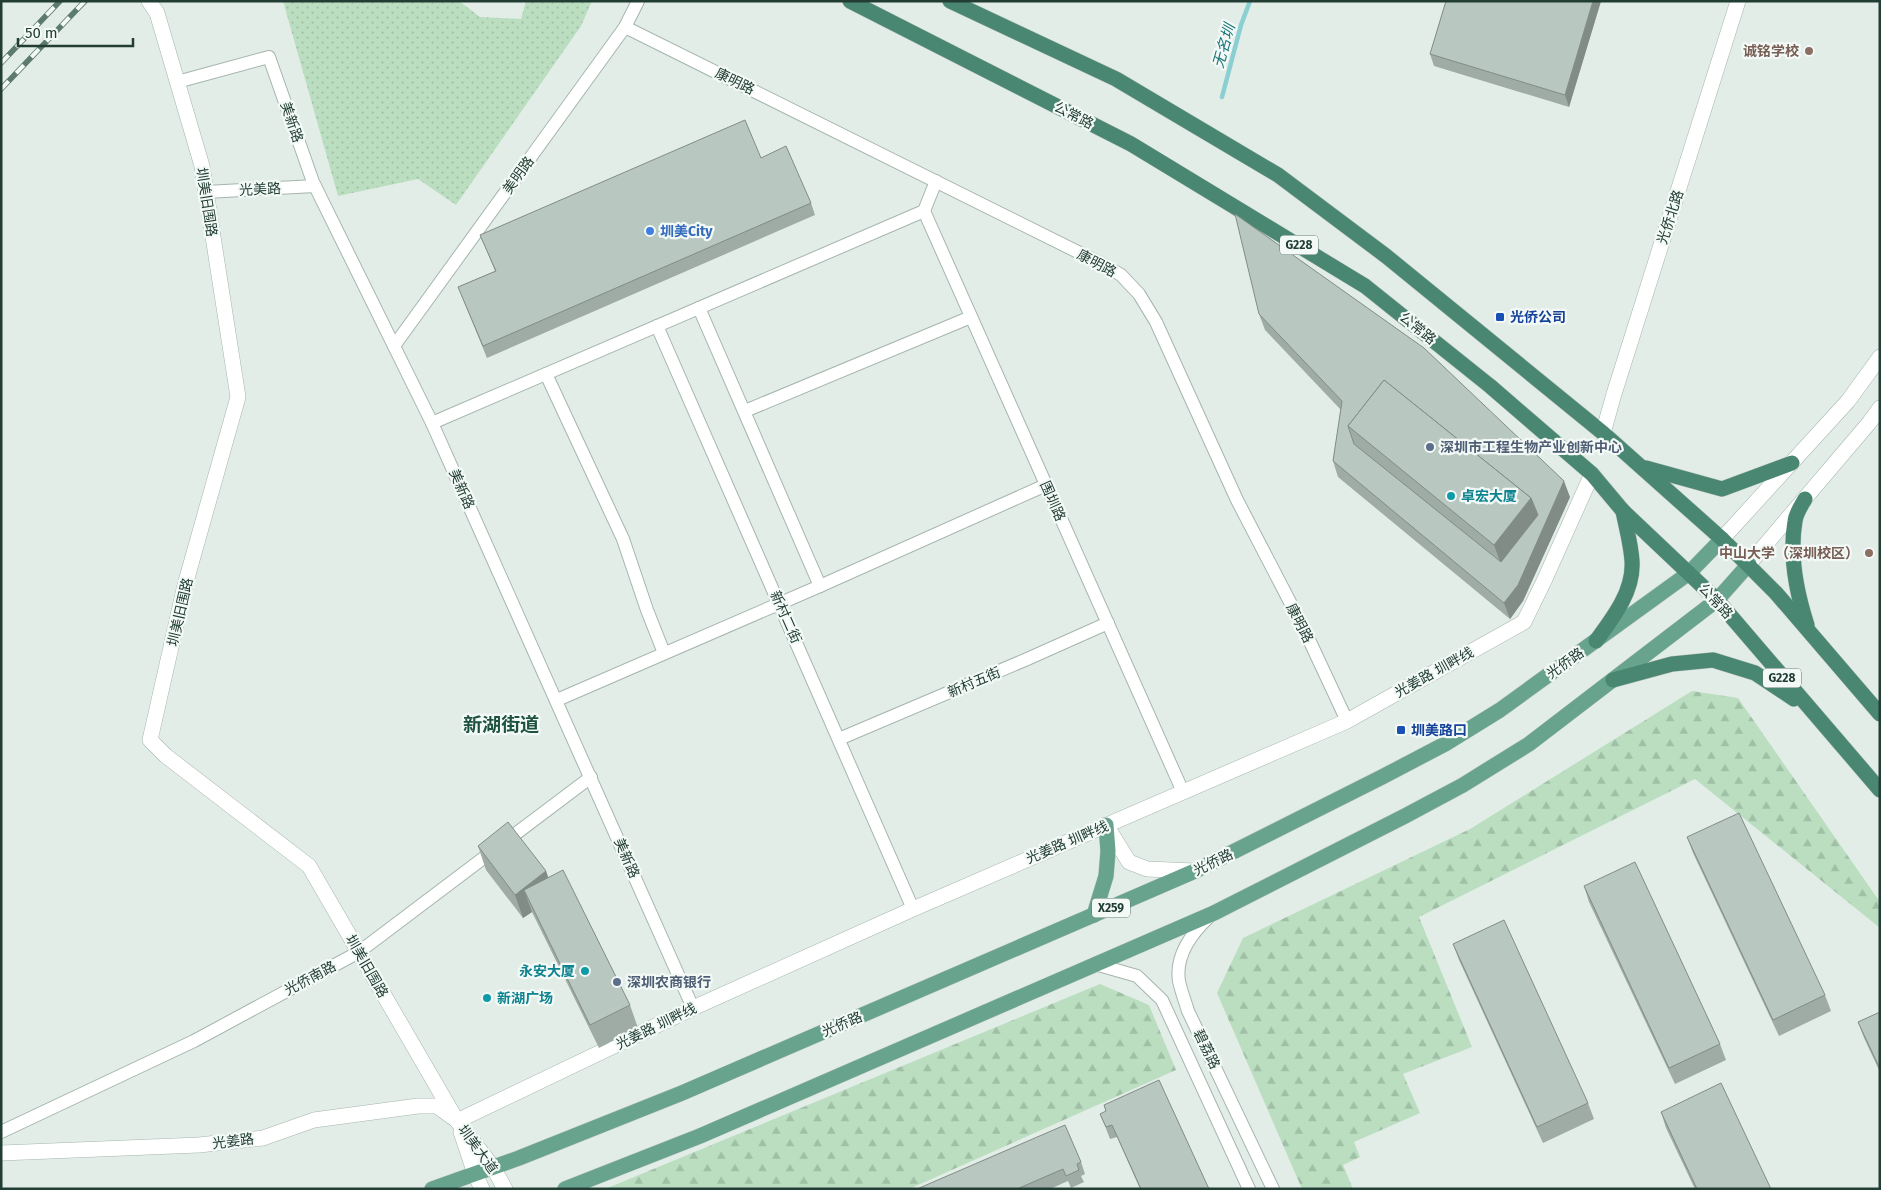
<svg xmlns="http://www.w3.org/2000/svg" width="1881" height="1190" viewBox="0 0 1881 1190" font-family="'Fira Sans','Noto Sans SC',sans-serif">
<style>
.forest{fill:url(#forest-firs)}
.park{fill:url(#park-dots)}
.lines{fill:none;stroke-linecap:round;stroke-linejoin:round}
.stream{stroke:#8acfd2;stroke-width:4.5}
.minor-casing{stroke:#a5b5ae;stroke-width:14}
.tertiary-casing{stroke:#a5b5ae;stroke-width:16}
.secondary-casing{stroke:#a1b9ae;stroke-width:16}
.primary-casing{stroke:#c1c9c6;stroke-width:16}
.trunk-casing{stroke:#c1c9c6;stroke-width:16}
.minor{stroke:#fff;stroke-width:12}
.tertiary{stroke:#fff;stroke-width:15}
.secondary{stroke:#fff;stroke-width:15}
.primary{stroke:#67a38d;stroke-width:15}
.trunk{stroke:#4a8772;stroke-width:15}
.rail-casing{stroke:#5d7a6f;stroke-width:5.5}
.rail{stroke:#f3f9f6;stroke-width:4;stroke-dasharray:11;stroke-linecap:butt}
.wall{fill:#9eaca5}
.shaded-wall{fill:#818c86}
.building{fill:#b8c8c0;stroke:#818c86;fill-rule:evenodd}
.education-dot{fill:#8d6e63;stroke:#f3f9f6;stroke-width:2}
.shop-dot{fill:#3f7fe0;stroke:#f3f9f6;stroke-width:2}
.transit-dot{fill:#1a4fb4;stroke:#f3f9f6;stroke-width:2}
.service-dot{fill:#5c6f8a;stroke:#f3f9f6;stroke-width:2}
.culture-dot{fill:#0f9aa8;stroke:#f3f9f6;stroke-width:2}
.labels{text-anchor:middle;stroke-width:4.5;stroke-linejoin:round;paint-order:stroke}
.shield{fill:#f3f9f6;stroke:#61766e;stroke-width:1}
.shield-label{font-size:12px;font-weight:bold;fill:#223e34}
.education-label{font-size:14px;font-weight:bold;fill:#785e54;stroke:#f3f9f6;text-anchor:end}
.street-label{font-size:14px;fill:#223e34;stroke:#f3f9f6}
.shop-label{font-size:14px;font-weight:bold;fill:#366cbe;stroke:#f3f9f6;text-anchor:start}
.transit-label{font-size:14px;font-weight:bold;fill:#164399;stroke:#f3f9f6;text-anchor:start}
.service-label{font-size:14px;font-weight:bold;fill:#4e5e75;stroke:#f3f9f6;text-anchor:start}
.culture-label{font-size:14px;font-weight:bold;fill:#0d838f;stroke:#f3f9f6;text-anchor:start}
.water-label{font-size:15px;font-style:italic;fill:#1c767b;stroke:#f3f9f6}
.district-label{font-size:19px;font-weight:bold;fill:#1e513f;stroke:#f3f9f6}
</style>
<defs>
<pattern id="forest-firs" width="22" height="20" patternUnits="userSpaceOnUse" patternTransform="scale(1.25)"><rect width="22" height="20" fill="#bbdec1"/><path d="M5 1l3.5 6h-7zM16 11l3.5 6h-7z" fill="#a0c0a6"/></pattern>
<pattern id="park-dots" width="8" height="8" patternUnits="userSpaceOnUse" patternTransform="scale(1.25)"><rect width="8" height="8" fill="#bbdec1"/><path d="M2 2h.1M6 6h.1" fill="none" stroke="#a0c0a6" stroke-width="1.8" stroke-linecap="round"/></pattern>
</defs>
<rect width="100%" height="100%" fill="#e3ede7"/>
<g class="forest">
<path d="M1692,691L1738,698L1880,902V928L1695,779L1419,917L1472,1047L1403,1074L1420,1113L1354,1142L1360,1157L1343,1165L1353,1189H1302L1217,993L1243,938L1470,829Z"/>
<path d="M1100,984L1149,1005L1176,1070L909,1189H605Z"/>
</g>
<path class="park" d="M283,1H459L480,17L521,19L526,1H592L581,26L456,205L418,179L338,196Z"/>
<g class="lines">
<path class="stream" d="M1222,97L1241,25L1250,1"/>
<g class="minor-casing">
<g id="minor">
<path d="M625,27L1104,265L1121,275L1139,294L1156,322L1237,500L1305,631L1347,721"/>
<path d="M177,82L269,57L313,182L432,423L693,1008"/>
<path d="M206,192L315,186"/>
<path d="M924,211L1183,792"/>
<path d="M699,308L820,586"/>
<path d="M657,326L913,909"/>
<path d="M394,346L625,27L638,1"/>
<path d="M546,374L623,539L647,610L664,653"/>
<path d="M745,411L971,317"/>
<path d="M432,423L924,211L936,181"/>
<path d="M557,700L820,586L1046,485"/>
<path d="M839,739L1025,660L1108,623"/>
<path d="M1209,917C1192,933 1175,955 1179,981C1181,991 1185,1001 1188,1011L1273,1189"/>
<path d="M1095,964L1137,976L1162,1000L1249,1189"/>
<path d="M1,1132L194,1041L359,952L591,777"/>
</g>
</g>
<g class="tertiary-casing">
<g id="tertiary">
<path d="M149,1L157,13L202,166L238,397L185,585L150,740L166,756L309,866L457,1121L493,1167"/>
<path d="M1603,433L1614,394L1738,1"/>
<path d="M1722,539L1848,401L1880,357"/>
<path d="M1749,564L1869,423L1880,408"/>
<path d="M1106,825L1129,862L1147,869L1195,871"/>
<path d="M457,1121L693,1008L913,909L1347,721L1524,622L1544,581L1592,474"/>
<path d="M461,1132L475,1174"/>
<path d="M1,1153L199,1145L263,1138L314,1120L418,1106H437L452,1117"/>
</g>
</g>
<g class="secondary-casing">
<g id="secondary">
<path d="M493,1167L505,1189"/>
<path d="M475,1174L482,1189"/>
</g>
</g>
<g class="primary-casing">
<g id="primary">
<path d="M1094,915L1106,876L1108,851L1106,825"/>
<path d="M432,1189L519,1158L682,1093L1195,871L1382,777L1445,744L1500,710L1689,573L1722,539"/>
<path d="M565,1189L700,1136L1214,913L1405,816L1463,785L1529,744L1717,600L1749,564"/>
</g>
</g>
<g class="trunk-casing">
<g id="trunk">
<path d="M850,1L1131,144L1365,286L1490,386L1592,474L1623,511L1717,600L1880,790"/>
<path d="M950,1L1116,79L1278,175L1386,256L1603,433L1722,539L1776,593L1880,714"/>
<path d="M1646,468L1722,489L1792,463"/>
<path d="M1805,499C1801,506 1796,513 1795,521C1789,556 1796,591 1807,625"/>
<path d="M1596,641C1613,618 1634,591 1632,561C1631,544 1626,527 1623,511"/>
<path d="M1613,680L1672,664L1713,660L1755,673L1794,699"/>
</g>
</g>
<use href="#minor" class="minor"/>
<use href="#tertiary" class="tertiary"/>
<use href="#secondary" class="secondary"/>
<use href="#primary" class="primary"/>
<use href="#trunk" class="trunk"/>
<g class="rail-casing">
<g id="rail">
<path d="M1,63L60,1"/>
<path d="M1,89L85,1"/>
</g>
</g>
<use href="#rail" class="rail"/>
</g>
<g class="wall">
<path d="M1446,1H1601L1569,107L1434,66L1430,54Z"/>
<path d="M761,158L811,203L815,215L487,358L458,287L495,271L480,235Z"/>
<path d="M1259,314L1570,497L1523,601L1510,619L1338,477L1333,461L1341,410L1265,330Z"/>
<path d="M1687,837L1825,995L1831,1011L1779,1036L1693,853Z"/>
<path d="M478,846L546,871L548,878L630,1005L638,1028L599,1048L532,912L523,918L486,870Z"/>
<path d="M1584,886L1720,1044L1726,1060L1675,1084L1589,902Z"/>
<path d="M1453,944L1588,1103L1594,1119L1543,1143L1459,960Z"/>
<path d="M1880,1012V1072L1864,1038L1858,1022Z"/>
<path d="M1104,1105L1209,1189H1140L1117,1137L1110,1139L1105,1126L1100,1114L1106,1112Z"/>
<path d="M1661,1112L1771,1189H1695L1666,1128Z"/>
<path d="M1081,1162L1085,1174L1081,1176L1084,1182L1071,1188L1068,1181L1050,1189H917Z"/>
</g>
<g class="shaded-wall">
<path d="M1593,1H1601L1569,107L1565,95Z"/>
<path d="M1564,481L1570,497L1523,601L1510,619L1504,603L1506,578L1494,545L1531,498Z"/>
<path d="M546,871L554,894L524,890L532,912L523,918L515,895Z"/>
</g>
<g class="building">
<path d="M1446,1H1593L1565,95L1430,54Z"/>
<path d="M745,120L761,158L786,146L811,203L483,346L458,287L496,271L480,235Z"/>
<path d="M1235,214L1424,348L1564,481L1518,585L1504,603L1333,461L1342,401L1259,314ZM1384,380L1531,498L1538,515L1501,562L1354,444L1348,426Z"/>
<path d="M1384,380L1531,498L1494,545L1348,426Z"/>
<path d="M1739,813L1825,995L1773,1020L1687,837Z"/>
<path d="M508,822L546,871L515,895L478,846Z"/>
<path d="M1635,862L1720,1044L1669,1068L1584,886Z"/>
<path d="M563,870L630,1005L590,1025L524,890Z"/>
<path d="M1504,920L1588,1103L1537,1127L1453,944Z"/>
<path d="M1880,1012V1069L1858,1022Z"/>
<path d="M1159,1080L1209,1189H1141L1112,1125L1106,1127L1100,1114L1106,1111L1104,1105Z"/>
<path d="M1721,1083L1771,1189H1697L1661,1112Z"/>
<path d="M1065,1125L1081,1162L1077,1164L1079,1170L1066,1176L1063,1169L1017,1189H917Z"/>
</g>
<g class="education-dot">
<circle cx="1809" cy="51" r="5"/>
<circle cx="1869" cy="553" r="5"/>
</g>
<circle class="shop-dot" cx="650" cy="231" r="5"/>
<g class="transit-dot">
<rect x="1495" y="312" width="10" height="10" rx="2.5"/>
<rect x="1396" y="725" width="10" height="10" rx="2.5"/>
</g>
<g class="service-dot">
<circle cx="1430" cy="447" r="5"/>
<circle cx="617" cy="982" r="5"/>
</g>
<g class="culture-dot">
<circle cx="1451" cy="496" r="5"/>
<circle cx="585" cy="971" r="5"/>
<circle cx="487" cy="998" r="5"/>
</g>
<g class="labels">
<g class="shield">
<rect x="1280" y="235.5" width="38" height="19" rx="4"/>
<rect x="1763" y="668.5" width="38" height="19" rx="4"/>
<rect x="1092" y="898.5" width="38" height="19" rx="4"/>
</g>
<g class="shield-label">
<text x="1299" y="249">G228</text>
<text x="1782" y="682">G228</text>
<text x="1111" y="912">X259</text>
</g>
<g class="education-label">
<text x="1799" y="56">诚铭学校</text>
<text x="1859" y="558">中山大学（深圳校区）</text>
</g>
<g class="street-label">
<text transform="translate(735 81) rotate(26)" y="5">康明路</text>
<text transform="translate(1074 115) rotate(27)" y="5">公常路</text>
<text transform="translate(292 122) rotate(71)" y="5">美新路</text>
<text transform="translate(518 175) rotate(-54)" y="5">美明路</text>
<text transform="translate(260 189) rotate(-3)" y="5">光美路</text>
<text transform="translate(207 202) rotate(81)" y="5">圳美旧围路</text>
<text transform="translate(1670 217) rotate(-72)" y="5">光侨北路</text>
<text transform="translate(1097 263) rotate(28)" y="5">康明路</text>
<text transform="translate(1418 328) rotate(39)" y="5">公常路</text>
<text transform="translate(462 489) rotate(66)" y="5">美新路</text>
<text transform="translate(1053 501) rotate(66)" y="5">围圳路</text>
<text transform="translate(1716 601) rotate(47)" y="5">公常路</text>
<text transform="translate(180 612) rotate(-77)" y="5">圳美旧围路</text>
<text transform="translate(786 617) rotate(66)" y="5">新村二街</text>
<text transform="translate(1300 623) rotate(63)" y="5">康明路</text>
<text transform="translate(1565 663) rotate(-35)" y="5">光侨路</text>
<text transform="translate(1434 672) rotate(-29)" y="5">光姜路 圳畔线</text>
<text transform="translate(974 682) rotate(-23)" y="5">新村五街</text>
<text transform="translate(1067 842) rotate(-23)" y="5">光姜路 圳畔线</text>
<text transform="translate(627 858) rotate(66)" y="5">美新路</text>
<text transform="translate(1213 862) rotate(-26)" y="5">光侨路</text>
<text transform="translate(367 966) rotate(60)" y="5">圳美旧围路</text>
<text transform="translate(310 978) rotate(-28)" y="5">光侨南路</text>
<text transform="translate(842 1024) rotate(-23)" y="5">光侨路</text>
<text transform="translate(656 1026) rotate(-26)" y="5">光姜路 圳畔线</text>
<text transform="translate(1207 1049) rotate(64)" y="5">碧荔路</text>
<text transform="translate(233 1141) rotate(-7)" y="5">光姜路</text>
<text transform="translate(478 1149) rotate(54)" y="5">圳美大道</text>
</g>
<g class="shop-label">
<text x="660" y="236">圳美City</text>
</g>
<g class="transit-label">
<text x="1510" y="322">光侨公司</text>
<text x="1411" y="735">圳美路口</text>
</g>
<g class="service-label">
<text x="1440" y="452">深圳市工程生物产业创新中心</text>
<text x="627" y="987">深圳农商银行</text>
</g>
<g class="culture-label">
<text x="1461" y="501">卓宏大厦</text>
<text x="575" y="976" text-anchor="end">永安大厦</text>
<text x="497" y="1003">新湖广场</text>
</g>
<g class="water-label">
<text transform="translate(1224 46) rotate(-74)" y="5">无名圳</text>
</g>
<g class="district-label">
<text x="501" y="731">新湖街道</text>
</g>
</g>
<rect width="1881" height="1190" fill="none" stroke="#223e34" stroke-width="5"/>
<path d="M18 38v8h115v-8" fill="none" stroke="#223e34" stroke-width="2.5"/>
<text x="25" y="38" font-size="15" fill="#223e34" stroke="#f3f9f6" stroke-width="4" paint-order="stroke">50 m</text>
</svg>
